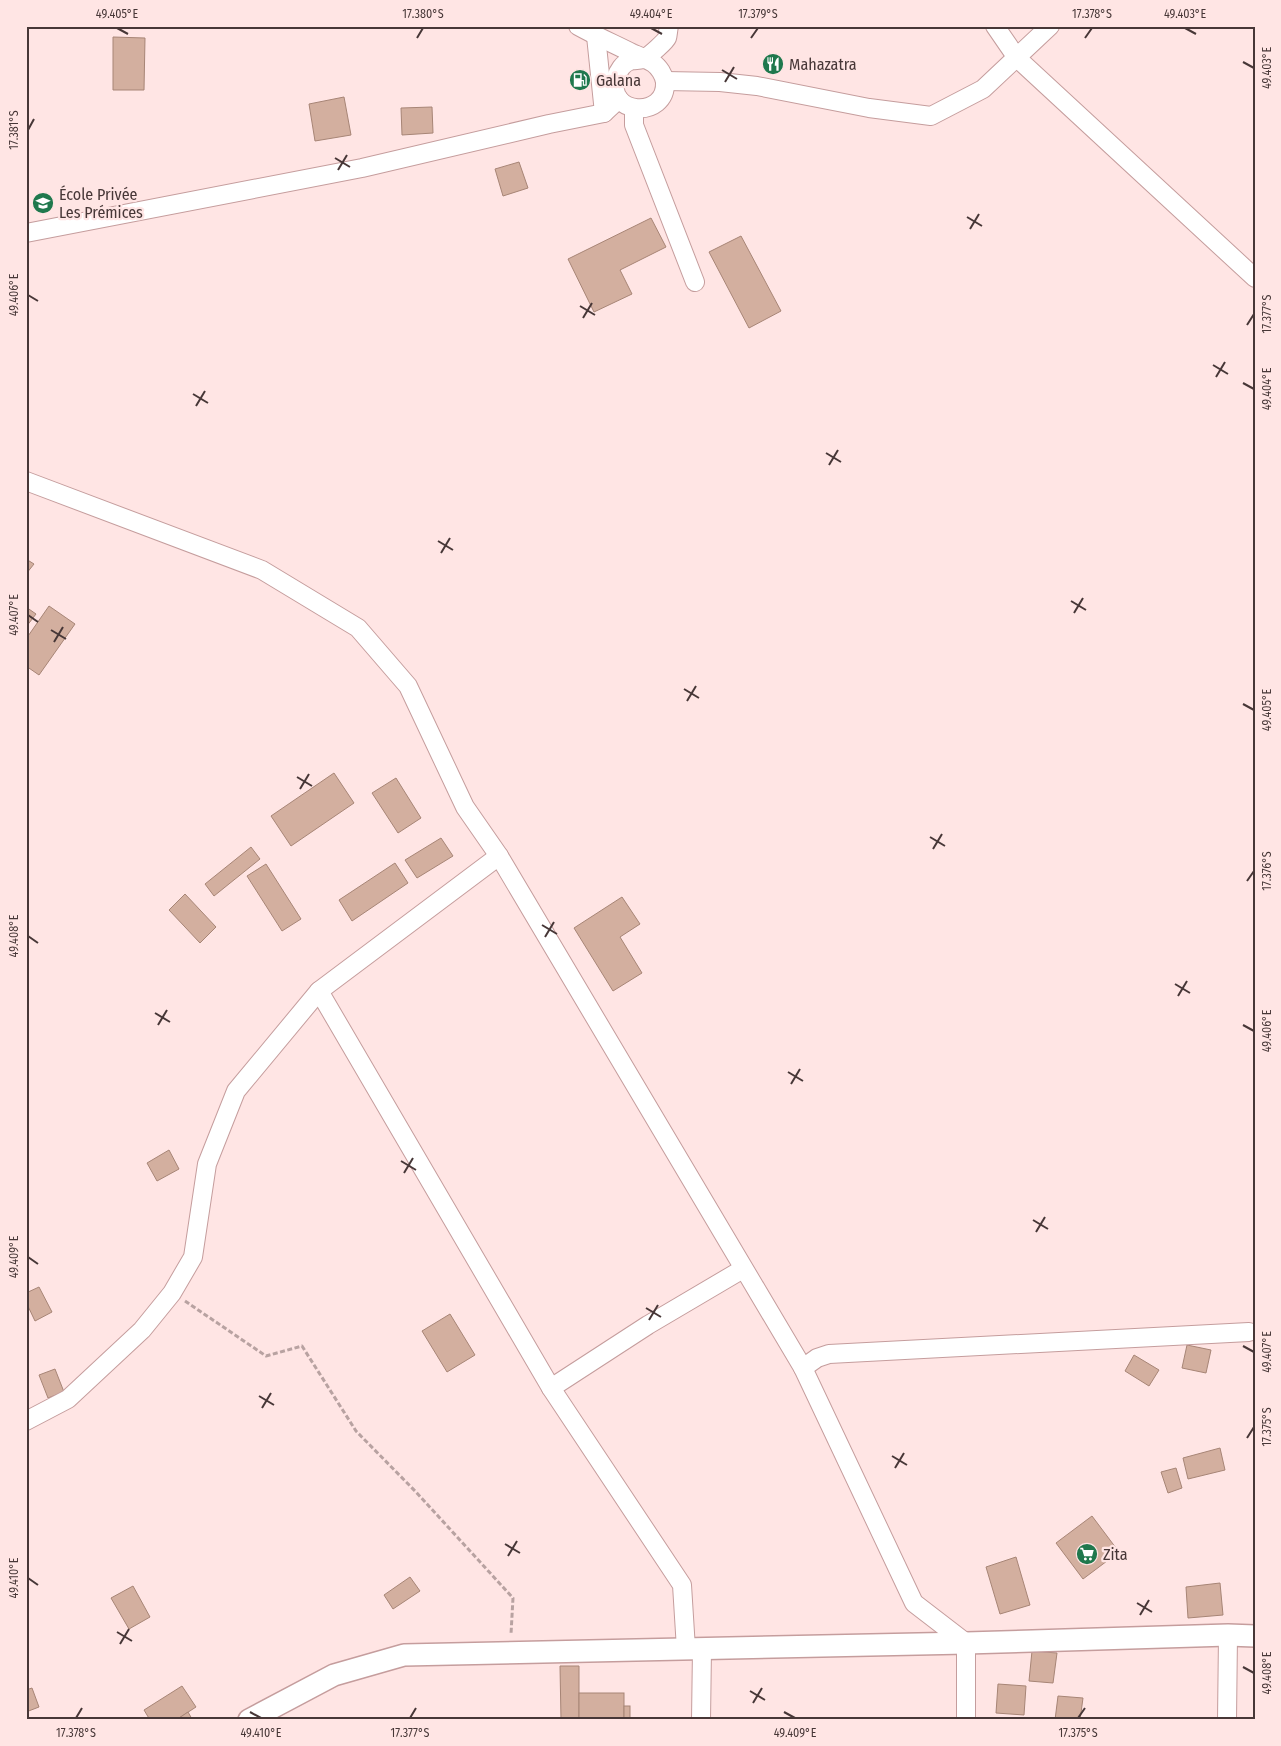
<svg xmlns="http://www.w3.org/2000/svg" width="1281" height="1746" viewBox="0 0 1281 1746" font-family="'Fira Sans Condensed',sans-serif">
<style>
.building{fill:#d3af9f;stroke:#a78576}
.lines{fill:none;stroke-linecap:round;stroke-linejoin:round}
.minor-casing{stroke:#c59d9d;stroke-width:20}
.major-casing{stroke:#c59d9d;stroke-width:24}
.path{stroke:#b8a2a1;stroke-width:3;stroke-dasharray:5 2.5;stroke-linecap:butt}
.minor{stroke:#fff;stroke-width:18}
.major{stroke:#fff;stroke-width:21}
.ticks{fill:none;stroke:#473737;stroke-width:2}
.labels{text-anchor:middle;stroke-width:4.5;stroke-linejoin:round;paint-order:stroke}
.poi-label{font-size:16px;fill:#473737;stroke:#ffe5e4;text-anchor:start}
.neatline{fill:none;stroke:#473737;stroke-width:2}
.ticks-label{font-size:12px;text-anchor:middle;fill:#473737}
</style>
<rect width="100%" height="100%" fill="#ffe5e4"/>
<g class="building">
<path d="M113,37L145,38L144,90H113Z"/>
<path d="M344,97L351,135L315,141L309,104Z"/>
<path d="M432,107L433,133L402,135L401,108Z"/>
<path d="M519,162L528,188L503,196L495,169Z"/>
<path d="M651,218L666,247L620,270L632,294L594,312L568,259Z"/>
<path d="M741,236L781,311L749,328L709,252Z"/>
<path d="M26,559L34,564L26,574Z"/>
<path d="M49,606L75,624L39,675L26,666V639Z"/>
<path d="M26,607L36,614L26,627Z"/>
<path d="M334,773L354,803L291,846L271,816Z"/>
<path d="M396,778L421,818L398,833L372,793Z"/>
<path d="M441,838L453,856L417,878L405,860Z"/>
<path d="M251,847L260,859L214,896L205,884Z"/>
<path d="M395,863L408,883L352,921L339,900Z"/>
<path d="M266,864L301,919L282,931L247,876Z"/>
<path d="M185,894L216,927L200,943L169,910Z"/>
<path d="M622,897L640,924L620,937L642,973L613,991L574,928Z"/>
<path d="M169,1150L179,1169L157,1181L147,1163Z"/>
<path d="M39,1287L52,1312L35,1321L26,1302V1293Z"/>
<path d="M450,1314L475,1355L447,1372L422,1331Z"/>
<path d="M1187,1345L1211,1350L1206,1373L1182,1368Z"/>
<path d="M1134,1355L1159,1370L1149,1386L1125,1371Z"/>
<path d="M55,1369L64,1392L48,1398L39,1375Z"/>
<path d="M1220,1448L1225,1470L1188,1479L1183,1458Z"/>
<path d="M1176,1468L1182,1488L1168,1493L1161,1472Z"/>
<path d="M1092,1516L1119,1552L1083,1579L1056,1543Z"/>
<path d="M1016,1557L1030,1605L1000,1614L986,1567Z"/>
<path d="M410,1577L420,1591L393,1609L384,1595Z"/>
<path d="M1220,1583L1223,1615L1188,1618L1186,1587Z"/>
<path d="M133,1586L150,1617L129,1629L111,1598Z"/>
<path d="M1032,1651L1057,1653L1053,1683L1029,1681Z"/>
<path d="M560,1666H579V1720H561Z"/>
<path d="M998,1684L1026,1686L1024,1715L996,1713Z"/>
<path d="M182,1686L196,1707L176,1720H150L144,1710Z"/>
<path d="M32,1688L39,1707L26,1712V1690Z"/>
<rect x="579" y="1693" width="45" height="27"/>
<path d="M1058,1696L1083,1698L1080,1720H1055Z"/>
<rect x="624" y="1706" width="6" height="14"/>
<path d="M188,1712L192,1719L191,1720H176Z"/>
</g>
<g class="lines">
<g class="minor-casing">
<g id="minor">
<path d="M578,26C596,36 614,44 632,53C639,56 647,59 653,63C659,67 664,75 665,82C667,120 605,115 616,78C618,71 623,63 630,61C635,59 641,61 645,58C649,56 666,41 667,38C668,35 668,30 669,26"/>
<path d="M995,26L1017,58L1255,278"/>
<path d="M596,36L604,113"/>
<path d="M665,81L720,82L757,86L869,108L931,116L983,89L1050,26"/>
<path d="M634,109V125L695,282"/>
<path d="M26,233L362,168L549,124L604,113L619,99"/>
<path d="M26,481L262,570L358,628L408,686L465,807L499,856L803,1368L914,1603L966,1643V1720"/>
<path d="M499,856L319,991L551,1388L682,1585L686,1649"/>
<path d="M803,1368L817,1358L829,1354L1249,1332"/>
<path d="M551,1388L648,1325L743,1269"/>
<path d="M26,1421L68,1399L142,1330L172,1293L193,1257L207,1164L236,1091L319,991"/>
<path d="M701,1720L702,1649"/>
<path d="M1227,1720L1228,1635"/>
</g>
</g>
<g class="major-casing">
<path id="major" d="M249,1720L334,1675L404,1655L966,1643L1228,1635L1255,1636"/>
</g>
<path class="path" d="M185,1301L266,1356L302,1346L356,1431L416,1492L513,1598L511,1634"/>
<use href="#minor" class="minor"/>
<use href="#major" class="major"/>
</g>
<path class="ticks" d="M117,28L128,34M651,28L662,34M1185,28L1196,34M417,38L423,28M751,38L758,28M1085,38L1092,28M1243,62L1254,68M722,70L737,79M725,82L734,67M28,130L34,119M335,158L350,167M338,170L347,155M967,217L982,226M970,229L979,214M28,295L38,301M580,306L595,315M583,318L592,303M1247,325L1254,314M1213,365L1228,374M1216,377L1225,362M1243,383L1254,389M193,394L208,403M196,406L205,391M826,453L841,462M829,465L838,450M438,541L453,550M441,553L450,538M1071,601L1086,610M1074,613L1083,598M28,615L38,622M51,630L66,639M54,642L63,627M684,689L699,698M687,701L696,686M1243,704L1254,710M297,777L312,786M300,789L309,774M930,837L945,846M933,849L942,834M1247,881L1254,871M542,925L557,934M28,936L38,943M545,937L554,922M1175,984L1190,993M1178,996L1187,981M155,1013L170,1022M158,1025L167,1010M1243,1025L1254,1031M788,1072L803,1081M791,1084L800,1069M401,1161L416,1170M404,1173L413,1158M1033,1220L1048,1229M1036,1232L1045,1217M28,1257L38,1264M646,1308L661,1317M649,1320L658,1305M1243,1346L1254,1352M259,1396L274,1405M262,1408L271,1393M1247,1438L1254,1427M892,1456L907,1465M895,1468L904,1453M505,1544L520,1553M508,1556L517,1541M28,1578L38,1585M1137,1603L1152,1612M1140,1615L1149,1600M117,1632L132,1641M120,1644L129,1629M1243,1667L1254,1673M750,1691L765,1700M753,1703L762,1688M250,1712L261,1718M784,1712L795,1718M76,1718L82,1708M410,1718L416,1708M1078,1718L1085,1708"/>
<defs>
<g id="restaurant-disc" transform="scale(1.125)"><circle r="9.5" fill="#1f784d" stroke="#ffe5e4"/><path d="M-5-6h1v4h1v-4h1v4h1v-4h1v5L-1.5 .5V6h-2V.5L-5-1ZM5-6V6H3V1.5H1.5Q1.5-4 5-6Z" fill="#fff"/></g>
<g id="fuel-disc" transform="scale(1.125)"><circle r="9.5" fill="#1f784d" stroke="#ffe5e4"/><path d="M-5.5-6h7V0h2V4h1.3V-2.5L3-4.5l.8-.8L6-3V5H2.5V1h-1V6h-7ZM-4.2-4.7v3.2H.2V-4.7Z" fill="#fff"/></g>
<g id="school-disc" transform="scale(1.125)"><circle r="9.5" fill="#1f784d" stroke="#ffe5e4"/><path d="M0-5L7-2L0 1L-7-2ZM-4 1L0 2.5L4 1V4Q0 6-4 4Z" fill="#fff"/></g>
<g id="supermarket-disc" transform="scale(1.125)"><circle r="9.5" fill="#1f784d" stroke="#ffe5e4"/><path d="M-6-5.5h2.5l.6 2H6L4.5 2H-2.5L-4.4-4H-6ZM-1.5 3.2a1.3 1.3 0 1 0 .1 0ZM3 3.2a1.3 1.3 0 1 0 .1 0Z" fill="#fff"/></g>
</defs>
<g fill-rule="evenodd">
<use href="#restaurant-disc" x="773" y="64"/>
<use href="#fuel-disc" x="580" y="80"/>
<use href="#school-disc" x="43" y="203"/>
<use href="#supermarket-disc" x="1087" y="1554"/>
</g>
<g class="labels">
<g class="poi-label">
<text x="789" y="70">Mahazatra</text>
<text x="596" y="86">Galana</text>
<text x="59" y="200">École Privée<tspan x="59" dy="18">Les Prémices</tspan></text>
<text x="1103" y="1560">Zita</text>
</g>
</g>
<rect width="1281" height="1746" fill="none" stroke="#ffe5e4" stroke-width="55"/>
<rect x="28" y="28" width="1226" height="1690" class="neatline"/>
<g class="ticks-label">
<text x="117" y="18">49.405°E</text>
<text x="423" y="18">17.380°S</text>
<text x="651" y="18">49.404°E</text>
<text x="758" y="18">17.379°S</text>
<text x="1092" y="18">17.378°S</text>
<text x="1185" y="18">49.403°E</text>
<text transform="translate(1267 68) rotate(-90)" y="4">49.403°E</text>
<text transform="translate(14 130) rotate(-90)" y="4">17.381°S</text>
<text transform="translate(14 295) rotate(-90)" y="4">49.406°E</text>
<text transform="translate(1267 314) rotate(-90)" y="4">17.377°S</text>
<text transform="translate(1267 389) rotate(-90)" y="4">49.404°E</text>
<text transform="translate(14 615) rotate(-90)" y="4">49.407°E</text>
<text transform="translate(1267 710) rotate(-90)" y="4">49.405°E</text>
<text transform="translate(1267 871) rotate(-90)" y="4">17.376°S</text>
<text transform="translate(14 936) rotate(-90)" y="4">49.408°E</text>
<text transform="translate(1267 1031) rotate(-90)" y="4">49.406°E</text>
<text transform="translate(14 1257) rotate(-90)" y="4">49.409°E</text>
<text transform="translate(1267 1352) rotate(-90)" y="4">49.407°E</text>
<text transform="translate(1267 1427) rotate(-90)" y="4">17.375°S</text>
<text transform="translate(14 1578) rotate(-90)" y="4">49.410°E</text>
<text transform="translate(1267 1673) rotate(-90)" y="4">49.408°E</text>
<text x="76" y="1737">17.378°S</text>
<text x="261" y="1737">49.410°E</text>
<text x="410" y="1737">17.377°S</text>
<text x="795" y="1737">49.409°E</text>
<text x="1078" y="1737">17.375°S</text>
</g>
</svg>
